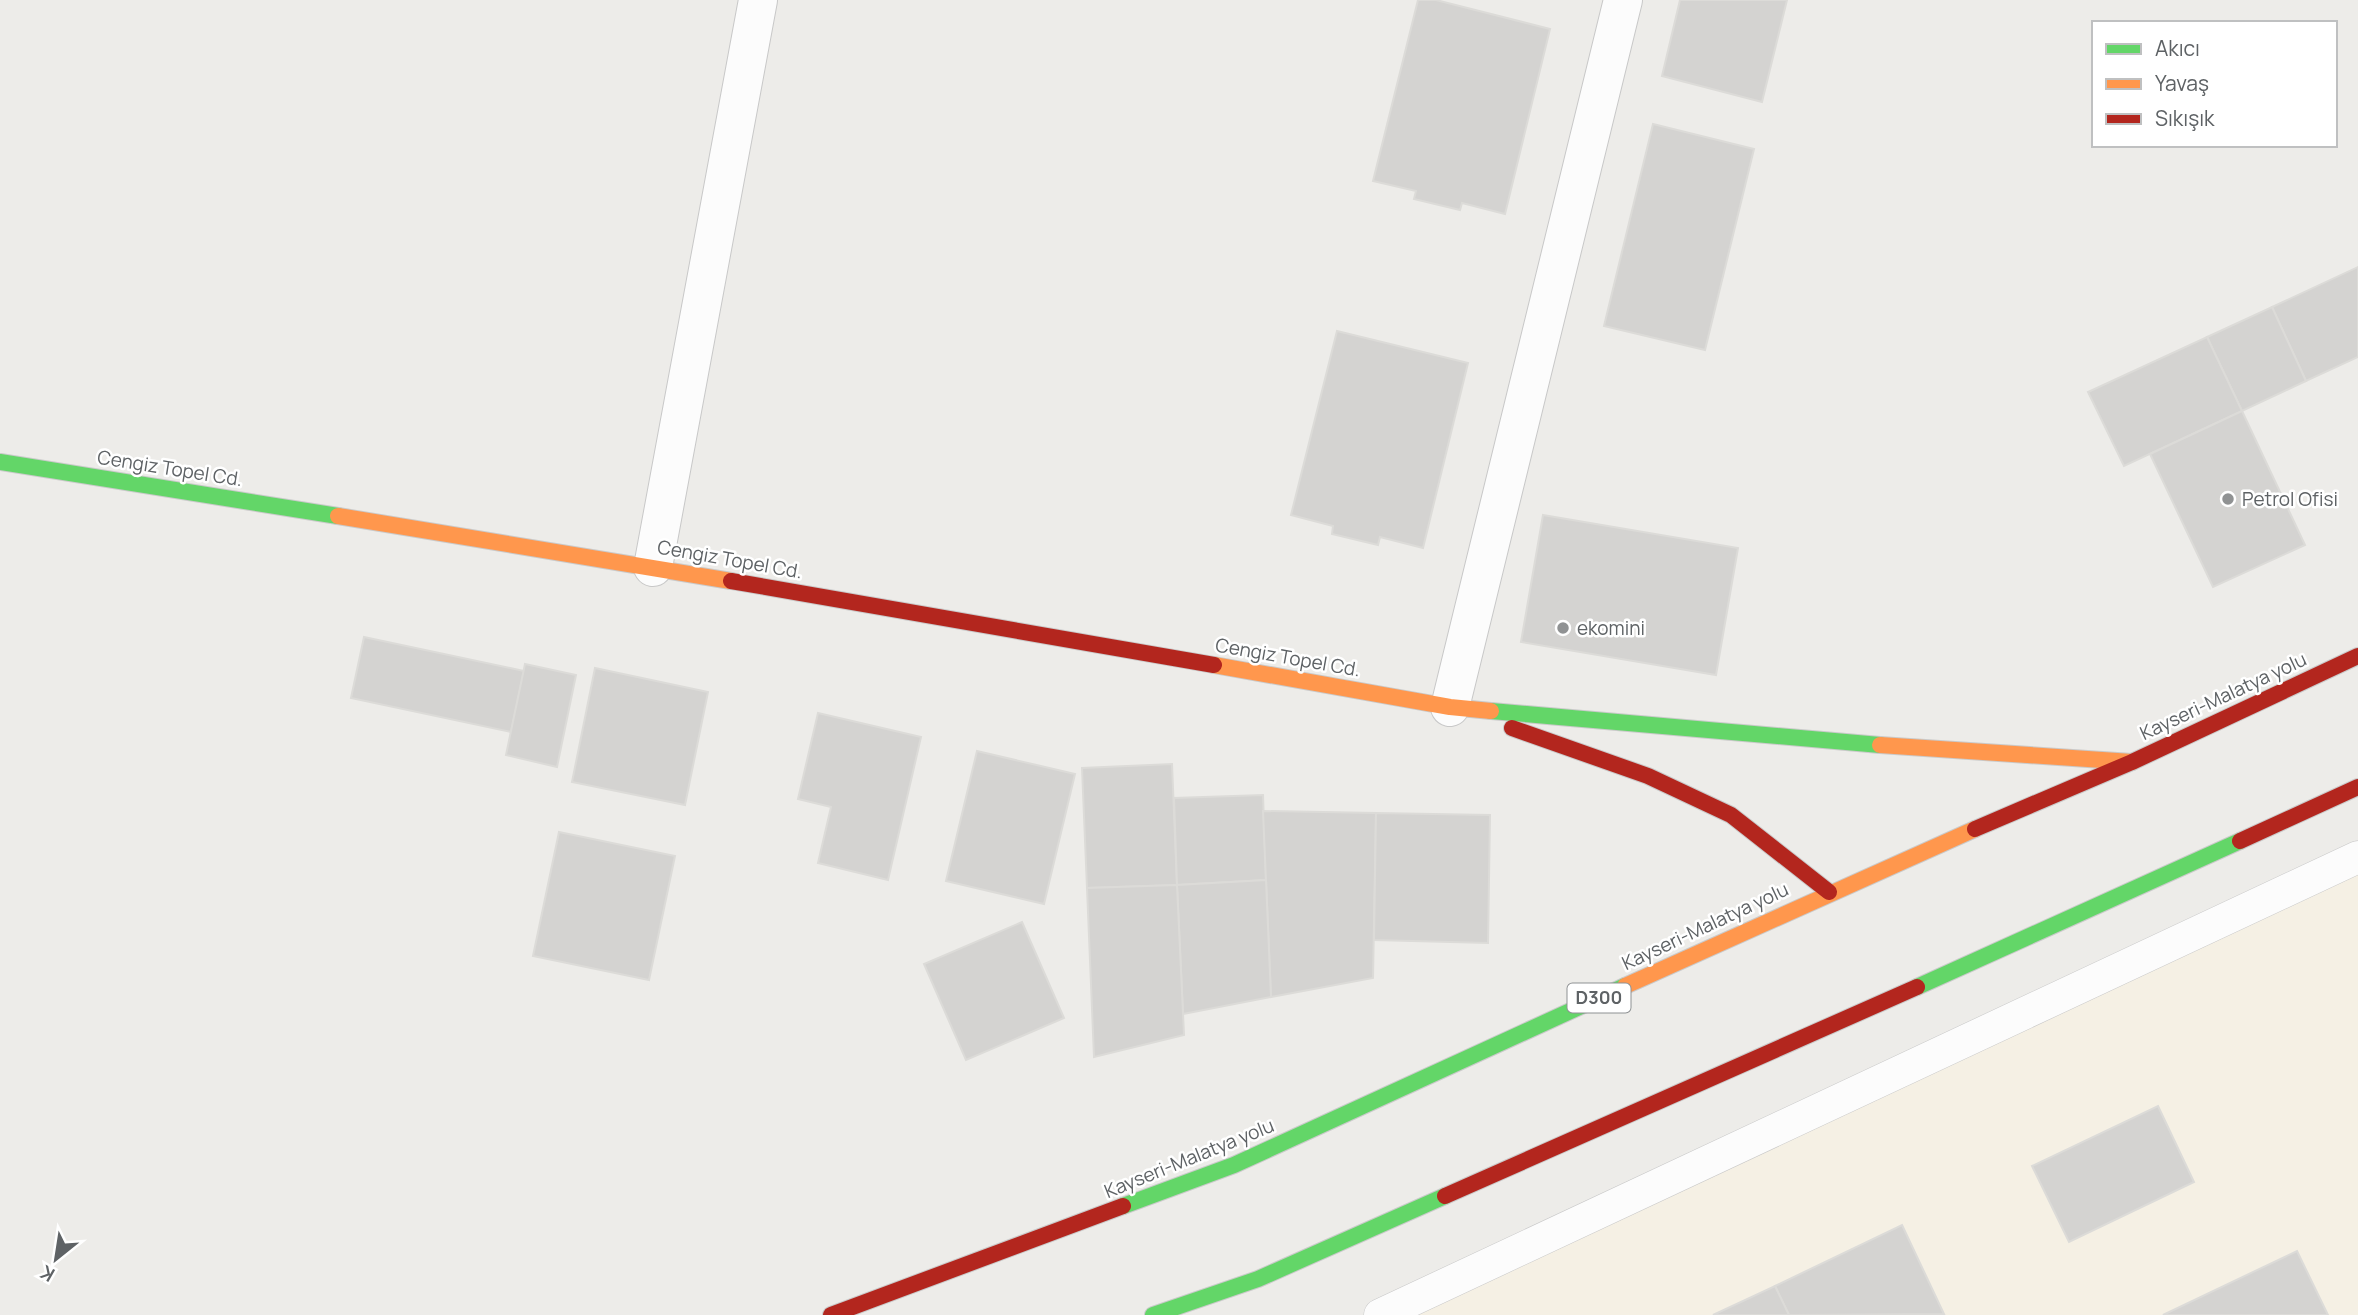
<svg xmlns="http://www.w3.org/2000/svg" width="2358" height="1315" viewBox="0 0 2358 1315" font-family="Manrope,sans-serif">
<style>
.commercial{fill:#f5f0e4}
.building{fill:#d4d3d1;stroke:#dcdbd8;stroke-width:2}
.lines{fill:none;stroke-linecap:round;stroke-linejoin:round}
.lane-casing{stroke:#c8c8c8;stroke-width:33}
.street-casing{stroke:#c8c8c8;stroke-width:40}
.fast-casing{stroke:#cacaca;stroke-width:18}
.slow-casing{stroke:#cacaca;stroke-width:18}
.jam-casing{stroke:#cacaca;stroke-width:18}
.lane{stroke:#fcfcfc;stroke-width:32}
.street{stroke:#fcfcfc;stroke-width:38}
.fast{stroke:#63d668;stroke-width:16}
.slow{stroke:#ff974d;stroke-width:16}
.jam{stroke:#b3261e;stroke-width:16}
.poi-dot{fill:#909293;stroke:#fff;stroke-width:2.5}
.labels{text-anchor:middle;stroke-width:5;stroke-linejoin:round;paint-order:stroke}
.shield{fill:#fff;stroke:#8e9193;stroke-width:2}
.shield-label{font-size:18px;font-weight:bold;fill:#5e6265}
.street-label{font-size:19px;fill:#5e6265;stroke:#fff}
.poi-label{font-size:19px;fill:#5e6265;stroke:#fff;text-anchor:start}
</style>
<rect width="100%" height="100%" fill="#edece9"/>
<path class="commercial" d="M2358,857V1315H1380Z"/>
<g class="building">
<path d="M1418,0H1436L1550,29L1505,214L1462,203L1460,210L1414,199L1416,191L1373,181Z"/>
<path d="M1680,0H1787L1762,102L1662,76Z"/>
<path d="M1653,124L1754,149L1705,350L1604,326Z"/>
<path d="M2358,267V357L2306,381L2272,307Z"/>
<path d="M2272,307L2306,381L2242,411L2207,337Z"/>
<path d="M1337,331L1468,363L1423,548L1380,537L1378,545L1332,534L1333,526L1291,515Z"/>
<path d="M2207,337L2242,411L2124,466L2088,392Z"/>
<path d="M2242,411L2305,545L2213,587L2150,454Z"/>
<path d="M1543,515L1738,548L1716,675L1521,642Z"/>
<path d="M364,637L524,671L511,732L351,698Z"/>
<path d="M525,664L576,675L557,767L506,755Z"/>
<path d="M595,668L708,692L685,805L572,782Z"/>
<path d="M818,713L921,737L888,880L818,863L831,807L798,799Z"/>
<path d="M977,751L1075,774L1044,904L946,881Z"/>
<path d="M1172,764L1177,885L1087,888L1082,768Z"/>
<path d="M1263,795L1266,880L1177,885L1174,798Z"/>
<path d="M1263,811L1376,813L1373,978L1271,997Z"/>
<path d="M1376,813L1490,815L1488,943L1374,940Z"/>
<path d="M559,832L675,856L649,980L533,956Z"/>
<path d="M1266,880L1271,997L1183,1014L1177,885Z"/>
<path d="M1177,885L1184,1035L1094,1057L1087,888Z"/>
<path d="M1022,922L1064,1018L966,1060L924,964Z"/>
<path d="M2158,1106L2194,1182L2069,1242L2032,1166Z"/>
<path d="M1902,1225L1944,1314L1789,1315L1775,1286Z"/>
<path d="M2297,1251L2328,1315H2163Z"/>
<path d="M1775,1286L1789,1315H1713Z"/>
</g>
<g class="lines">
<g class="lane-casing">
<path id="lane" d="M1380,1315L2358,857"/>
</g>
<g class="street-casing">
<g id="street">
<path d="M653,567L758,0"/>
<path d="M1450,707L1623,0"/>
</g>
</g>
<g class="fast-casing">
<g id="fast">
<path d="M0,462L338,516"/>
<path d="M1491,711L1880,745"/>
<path d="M1917,987L2240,841"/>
<path d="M1123,1206L1234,1165L1625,986"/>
<path d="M1153,1315L1258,1279L1445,1196"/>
</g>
</g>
<g class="slow-casing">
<g id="slow">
<path d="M338,516L731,581"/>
<path d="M1214,665L1450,707L1491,711"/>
<path d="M1880,745L2132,762"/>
<path d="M1625,986L1975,829"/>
</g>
</g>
<g class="jam-casing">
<g id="jam">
<path d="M731,581L1214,665"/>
<path d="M1512,728L1648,776L1731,815L1829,892"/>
<path d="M1975,829L2132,762L2358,656"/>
<path d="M2240,841L2358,787"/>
<path d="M1445,1196L1917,987"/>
<path d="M831,1315L1123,1206"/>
</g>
</g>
<use href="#lane" class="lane"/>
<use href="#street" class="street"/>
<use href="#fast" class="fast"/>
<use href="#slow" class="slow"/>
<use href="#jam" class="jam"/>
</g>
<g class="poi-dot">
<circle cx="2228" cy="499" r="7"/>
<circle cx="1563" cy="628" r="7"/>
</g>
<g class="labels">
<rect class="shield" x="1567.5" y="983.5" width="63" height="29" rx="5"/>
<g class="shield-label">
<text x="1599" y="1004">D300</text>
</g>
<g class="street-label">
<text transform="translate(170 468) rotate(9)" y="7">Cengiz Topel Cd.</text>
<text transform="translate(730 559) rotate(10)" y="7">Cengiz Topel Cd.</text>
<text transform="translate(1288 657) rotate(10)" y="7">Cengiz Topel Cd.</text>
<text transform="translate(2223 696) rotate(-25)" y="7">Kayseri-Malatya yolu</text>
<text transform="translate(1705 926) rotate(-25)" y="7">Kayseri-Malatya yolu</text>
<text transform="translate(1189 1158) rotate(-22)" y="7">Kayseri-Malatya yolu</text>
</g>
<g class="poi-label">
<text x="2242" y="506">Petrol Ofisi</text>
<text x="1577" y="635">ekomini</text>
</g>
</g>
<rect x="2092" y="21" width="245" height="126" fill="#ffffff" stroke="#bfc0c1" stroke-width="2"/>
<rect x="2106" y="44" width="35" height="10" fill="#63d668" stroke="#bfc0c1" stroke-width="2"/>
<text x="2155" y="56" font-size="21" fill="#5e6265">Akıcı</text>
<rect x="2106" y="79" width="35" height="10" fill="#ff974d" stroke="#bfc0c1" stroke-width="2"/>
<text x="2155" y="91" font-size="21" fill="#5e6265">Yavaş</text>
<rect x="2106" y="114" width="35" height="10" fill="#b3261e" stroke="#bfc0c1" stroke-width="2"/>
<text x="2155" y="126" font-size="21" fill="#5e6265">Sıkışık</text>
<g transform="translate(56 1259) rotate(210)" stroke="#ffffff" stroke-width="5" paint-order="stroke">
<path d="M0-5L12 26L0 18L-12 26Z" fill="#5e6265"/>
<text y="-10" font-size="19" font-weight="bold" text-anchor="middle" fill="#5e6265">K</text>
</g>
</svg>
